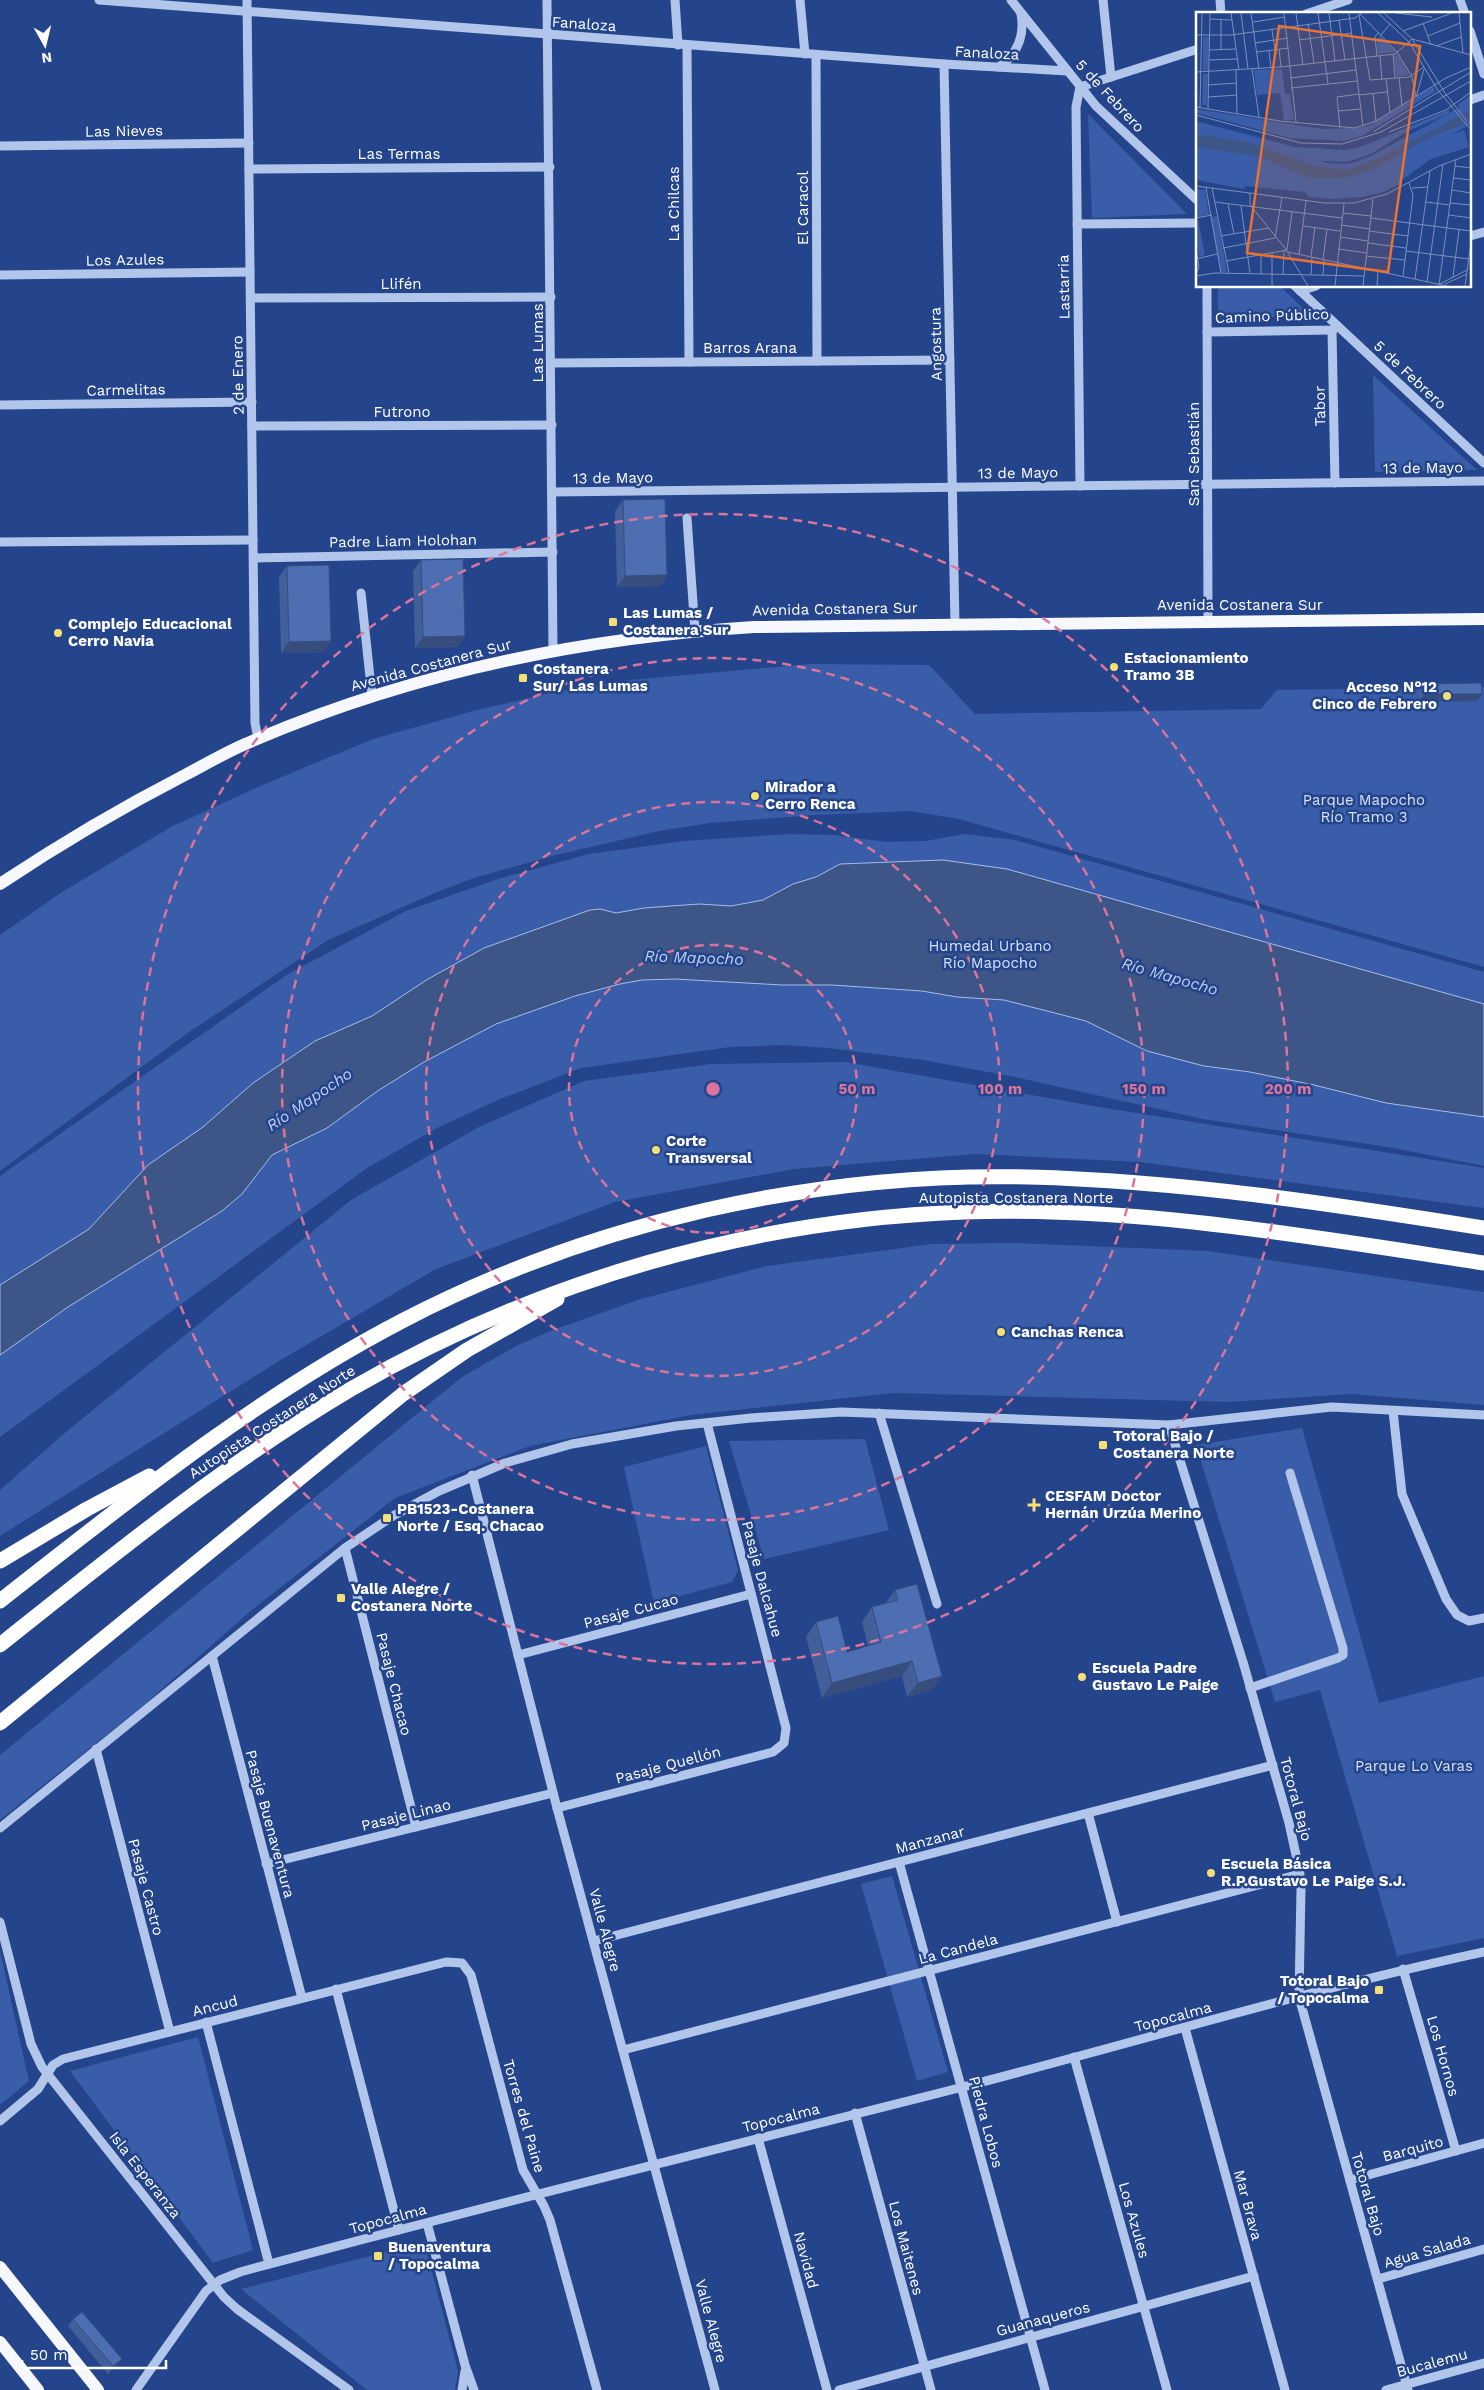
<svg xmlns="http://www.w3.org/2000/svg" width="1484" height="2390" viewBox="0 0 1484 2390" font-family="'Work Sans',sans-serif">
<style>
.green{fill:#395da8}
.water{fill:#3e5588;stroke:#a7beeb}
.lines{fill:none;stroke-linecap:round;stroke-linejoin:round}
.minor{stroke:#b2c5ea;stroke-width:9}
.major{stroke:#f6f8fe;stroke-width:12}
.highway{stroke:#fff;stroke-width:15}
.wall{fill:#425f99}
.shaded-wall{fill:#364d7d}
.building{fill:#4d6eb2;stroke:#364d7d}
.ring{fill:none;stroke:#da749d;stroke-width:2.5;stroke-dasharray:9 6}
.poi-dot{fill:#f5e076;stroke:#24458b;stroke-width:2}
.labels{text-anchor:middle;stroke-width:5;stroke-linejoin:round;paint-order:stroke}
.street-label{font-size:15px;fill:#fff;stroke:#24458b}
.poi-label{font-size:15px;font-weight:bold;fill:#fff;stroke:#24458b;text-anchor:start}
.park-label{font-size:15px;fill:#d7e2f8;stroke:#24458b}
.water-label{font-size:16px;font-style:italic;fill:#becff1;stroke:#24458b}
.inset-road{fill:none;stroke:#7c8fb9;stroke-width:1}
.view{fill:#eb7230;fill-opacity:0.15;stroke:#eb7230;stroke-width:2.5}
.inset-edge{fill:none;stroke:#fff;stroke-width:2.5}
.centre{fill:#da749d;stroke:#24458b;stroke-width:2.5}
.ring-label{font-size:15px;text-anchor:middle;font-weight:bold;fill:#da749d;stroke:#24458b;stroke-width:5;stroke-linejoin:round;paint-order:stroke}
</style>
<rect width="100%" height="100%" fill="#24458b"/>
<g class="green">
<path d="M1088,114L1187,214L1092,218Z"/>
<path d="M1218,286H1280L1312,317H1218Z"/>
<path d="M1373,375L1477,470L1375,472Z"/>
<path d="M809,664L929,665L975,714L1261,709L1277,690L1484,687V967L959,819L911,811L814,815L710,823L659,831L552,856L474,878L437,892L328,940L192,1030L0,1171V935L62,892L171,827L265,784L373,739L477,710L555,692L630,680Z"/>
<path d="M790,834L834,835L887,842L925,841L965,834L1015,840L1484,972V1166L1388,1147L1203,1119L1015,1077L923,1060L828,1048L785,1045L730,1047L581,1068L500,1099L437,1128L367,1168L0,1437V1176L288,974L406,911L498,879L589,854L684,841Z"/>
<path d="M845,1062L1099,1107L1484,1168V1208L1140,1162L975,1154L794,1169L615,1202L436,1269L279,1361L0,1536V1490L66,1432L351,1200L479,1127L584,1081L711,1064Z"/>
<path d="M1013,1243L1208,1251L1484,1292V1405L1352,1394L1228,1402L893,1393L691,1415L530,1446L395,1498L253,1609L145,1704L0,1820V1755L462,1377L518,1345L553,1330L641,1299L767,1266L932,1244Z"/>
<path d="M1302,1428L1379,1703L1484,1676V1938L1397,1956L1320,1690L1275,1702L1196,1445Z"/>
<path d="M865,1439L889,1530L764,1559L729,1441Z"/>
<path d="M706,1446L738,1570L732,1582L654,1603L624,1467Z"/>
<path d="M892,1876L948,2072L917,2081L861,1884Z"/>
<path d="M0,1951L29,2081L0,2105Z"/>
<path d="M198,2037L253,2250L213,2263L70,2071Z"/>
<path d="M424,2242L458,2371L455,2390H367L241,2289Z"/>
</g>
<path class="water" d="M943,860L1007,869L1484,1004V1117L1386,1103L1314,1085L1250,1072L1204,1066L1147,1051L1086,1021L1004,1000L957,997L922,991L832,985H782L675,979L642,980L620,984L575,996L496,1024L424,1062L379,1090L327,1128L272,1155L242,1194L222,1211L68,1307L0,1355V1285L89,1229L148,1165L203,1127L253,1083L315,1041L372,1016L428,979L484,948L590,910L600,909L616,913L644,908L699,904L731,906L763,900L793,884L816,877L840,864Z"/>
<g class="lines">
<g class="minor">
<path d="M99,0L944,64L1067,71"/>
<path d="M247,0L255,723L258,739"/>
<path d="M547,0L553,650"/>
<path d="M675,0L678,45"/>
<path d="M800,0L805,54"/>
<path d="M1011,0L1096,106L1198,201"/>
<path d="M1103,0L1111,77"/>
<path d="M1220,0L1221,14"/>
<path d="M1460,0L1465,14"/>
<path d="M1306,14L1348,0"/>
<path d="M1470,31L1484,74"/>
<path d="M687,46L689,362"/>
<path d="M816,55L817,361"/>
<path d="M944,64L955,624"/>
<path d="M999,67C1017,54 1025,36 1021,14"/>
<path d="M1470,100L1484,95"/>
<path d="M0,146L249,143"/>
<path d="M249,169L550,167"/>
<path d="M1077,224L1198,223"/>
<path d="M1470,236L1484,232"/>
<path d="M0,275L250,272"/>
<path d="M1207,286L1208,622"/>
<path d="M1295,286L1484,463"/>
<path d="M1300,291L1316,286"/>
<path d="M251,298L551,297"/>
<path d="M1332,330L1335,483"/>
<path d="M1207,332L1332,330L1336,328"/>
<path d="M552,363L950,360"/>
<path d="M0,405L252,402"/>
<path d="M252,426L552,425"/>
<path d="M1080,486L1076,107L1080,87L1198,49"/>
<path d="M552,492L1484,481"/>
<path d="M687,518L695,631"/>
<path d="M0,542L253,540"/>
<path d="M254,558L553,552"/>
<path d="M361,593L372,696"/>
<path d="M1393,1411L1402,1494L1446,1599L1457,1615L1469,1621L1484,1618"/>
<path d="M879,1413L937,1604"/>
<path d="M1169,1425L1243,1662L1289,1823L1296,1855L1301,1889L1299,1997L1408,2390"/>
<path d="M472,1475L557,1808L715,2390"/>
<path d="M345,1548L416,1827"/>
<path d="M518,1655L751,1594"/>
<path d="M212,1656L302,1998"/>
<path d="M1250,1688L1338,1658L1343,1655V1648L1290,1473"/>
<path d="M96,1749L170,2032"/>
<path d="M557,1808L773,1752L784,1743L786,1728L707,1423"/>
<path d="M1088,1813L1117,1922"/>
<path d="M0,1828L345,1548L393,1516L439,1491L505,1463L572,1444L676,1426L751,1418L841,1412L1169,1425L1332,1407L1484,1415"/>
<path d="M899,1862L1045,2390"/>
<path d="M266,1864L553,1793"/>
<path d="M0,1922L31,2044L42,2067L224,2297L237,2309L349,2390"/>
<path d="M594,1941L1273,1765"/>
<path d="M1403,1969L1456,2151"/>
<path d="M336,1989L399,2230"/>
<path d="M206,2022L269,2264"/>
<path d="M1185,2028L1285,2390"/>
<path d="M623,2050L1300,1874"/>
<path d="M1074,2057L1167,2390"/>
<path d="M855,2113L931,2390"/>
<path d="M0,2121L38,2089L53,2065L63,2059L446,1962L462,1963L471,1975L523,2170L544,2206L550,2220L597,2390"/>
<path d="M758,2138L827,2390"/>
<path d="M1350,2180L1484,2143"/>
<path d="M427,2223L465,2365L474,2390"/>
<path d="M1378,2279L1484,2249"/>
<path d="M136,2390L206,2291L220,2280L240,2272C479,2207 719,2149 959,2088C1134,2043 1307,1990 1484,1952"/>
<path d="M462,2390L465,2371"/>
<path d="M839,2390L1254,2276"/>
<path d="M1386,2390L1484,2363"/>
</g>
<g class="major">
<path d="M0,884C60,844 121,808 185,775C204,765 223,754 243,745C406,674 577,638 754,627L1484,619"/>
<path d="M0,2267L98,2390"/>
<path d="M0,2342L38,2390"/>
</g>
<g class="highway">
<path d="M0,1561L87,1509L149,1476"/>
<path d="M0,1601C129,1500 256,1397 402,1321C592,1222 814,1172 1029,1177C1182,1181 1333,1204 1484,1228"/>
<path d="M0,1645C113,1555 226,1463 351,1389C538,1281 748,1220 964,1212C1138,1206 1312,1237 1484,1263"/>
<path d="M0,1723L403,1394L467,1350L557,1299"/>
</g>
</g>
<g class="wall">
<path d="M623,500L667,575L660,586L617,587L615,511Z"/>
<path d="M421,560L465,636L457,647L415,648L413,571Z"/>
<path d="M287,566L324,652L281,653L279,577Z"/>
<path d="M1424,684L1477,701L1419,702L1418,691Z"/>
<path d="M895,1590L932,1690L907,1697L902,1676L822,1698L806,1637L816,1622L847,1652L868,1646L862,1622L872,1607L885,1604Z"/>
<path d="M73,2319L116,2366L108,2374L68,2326Z"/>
</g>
<g class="shaded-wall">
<path d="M667,575L660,586L617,587L625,576Z"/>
<path d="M465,636L457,647L415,648L423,637Z"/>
<path d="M331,641L324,652L281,653L289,642Z"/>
<path d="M1424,694H1482L1477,701L1419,702Z"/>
<path d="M912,1661L902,1676L822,1698L832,1683Z"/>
<path d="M942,1676L932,1690L907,1697L918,1683Z"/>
<path d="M122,2359L116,2366L108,2374L113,2366Z"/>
</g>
<g class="building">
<path d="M665,499L667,575L625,576L623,500Z"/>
<path d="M463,559L465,636L423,637L421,560Z"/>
<path d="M329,565L331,641L289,642L287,566Z"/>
<path d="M1481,683L1482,694H1424V684Z"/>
<path d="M917,1584L942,1676L918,1683L912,1661L832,1683L816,1622L838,1616L847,1652L881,1642L872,1607L898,1600L895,1590Z"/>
<path d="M82,2312L122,2359L113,2366L73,2319Z"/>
</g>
<g class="ring">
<circle cx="713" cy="1089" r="144"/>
<circle cx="713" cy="1089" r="287"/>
<circle cx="713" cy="1089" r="431"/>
<circle cx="713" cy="1089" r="575"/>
</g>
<g class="poi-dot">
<rect x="608" y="617" width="10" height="10" rx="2.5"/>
<circle cx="58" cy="633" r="5"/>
<circle cx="1114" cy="667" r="5"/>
<rect x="518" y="673" width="10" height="10" rx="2.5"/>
<circle cx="1447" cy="696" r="5"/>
<circle cx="755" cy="796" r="5"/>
<circle cx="656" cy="1150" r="5"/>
<circle cx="1001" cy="1332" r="5"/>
<rect x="1098" y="1440" width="10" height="10" rx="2.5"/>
<path d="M1031.5 1497.5h5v5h5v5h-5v5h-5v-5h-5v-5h5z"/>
<rect x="382" y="1513" width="10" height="10" rx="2.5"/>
<rect x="336" y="1593" width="10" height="10" rx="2.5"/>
<circle cx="1082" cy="1677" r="5"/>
<circle cx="1211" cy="1873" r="5"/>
<rect x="1374" y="1985" width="10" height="10" rx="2.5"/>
<rect x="373" y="2251" width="10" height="10" rx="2.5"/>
</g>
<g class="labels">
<g class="street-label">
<text transform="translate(584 24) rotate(4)" y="5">Fanaloza</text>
<text transform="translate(987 53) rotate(3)" y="5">Fanaloza</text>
<text transform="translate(1110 96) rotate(47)" y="5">5 de Febrero</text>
<text transform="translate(124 131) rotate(-1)" y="5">Las Nieves</text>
<text x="399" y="159">Las Termas</text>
<text transform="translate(674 204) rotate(-90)" y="5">La Chilcas</text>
<text transform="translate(803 208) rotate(-90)" y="5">El Caracol</text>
<text transform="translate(125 260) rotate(-1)" y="5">Los Azules</text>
<text x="401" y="289">Llifén</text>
<text transform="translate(1064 287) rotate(-91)" y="5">Lastarria</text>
<text transform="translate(1272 316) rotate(-2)" y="5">Camino Público</text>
<text transform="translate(538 343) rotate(-90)" y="5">Las Lumas</text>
<text transform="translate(936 344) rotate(-91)" y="5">Angostura</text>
<text x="750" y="353">Barros Arana</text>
<text transform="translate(238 375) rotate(-91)" y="5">2 de Enero</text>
<text transform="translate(1410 375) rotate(43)" y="5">5 de Febrero</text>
<text transform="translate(126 390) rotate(-1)" y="5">Carmelitas</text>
<text transform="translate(1320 406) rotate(-91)" y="5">Tabor</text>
<text x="402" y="417">Futrono</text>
<text transform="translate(1194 454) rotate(-90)" y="5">San Sebastián</text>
<text transform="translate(1423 468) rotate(-1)" y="5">13 de Mayo</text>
<text transform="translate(1018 473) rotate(-1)" y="5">13 de Mayo</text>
<text transform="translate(613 478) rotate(-1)" y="5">13 de Mayo</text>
<text transform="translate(403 541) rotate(-1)" y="5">Padre Liam Holohan</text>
<text x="1240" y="610">Avenida Costanera Sur</text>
<text transform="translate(835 609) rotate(-1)" y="5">Avenida Costanera Sur</text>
<text transform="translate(431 665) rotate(-15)" y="5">Avenida Costanera Sur</text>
<text x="1016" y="1203">Autopista Costanera Norte</text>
<text transform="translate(272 1422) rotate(-33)" y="5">Autopista Costanera Norte</text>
<text transform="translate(762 1579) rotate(75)" y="5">Pasaje Dalcahue</text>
<text transform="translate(631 1611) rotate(-15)" y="5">Pasaje Cucao</text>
<text transform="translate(394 1684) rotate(76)" y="5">Pasaje Chacao</text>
<text transform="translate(668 1765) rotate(-15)" y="5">Pasaje Quellón</text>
<text transform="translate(1296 1799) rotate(75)" y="5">Totoral Bajo</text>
<text transform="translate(406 1815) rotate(-14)" y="5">Pasaje Linao</text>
<text transform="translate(270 1824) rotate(75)" y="5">Pasaje Buenaventura</text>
<text transform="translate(930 1840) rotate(-15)" y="5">Manzanar</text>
<text transform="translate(146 1887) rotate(75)" y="5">Pasaje Castro</text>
<text transform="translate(605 1930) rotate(75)" y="5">Valle Alegre</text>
<text transform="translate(958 1949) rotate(-15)" y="5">La Candela</text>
<text transform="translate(215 2006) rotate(-14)" y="5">Ancud</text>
<text transform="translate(1173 2017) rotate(-15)" y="5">Topocalma</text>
<text transform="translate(1443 2056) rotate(74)" y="5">Los Hornos</text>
<text transform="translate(524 2116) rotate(74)" y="5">Torres del Paine</text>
<text transform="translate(781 2118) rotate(-14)" y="5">Topocalma</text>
<text transform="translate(986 2122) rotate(75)" y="5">Piedra Lobos</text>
<text transform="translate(1413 2149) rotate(-15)" y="5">Barquito</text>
<text transform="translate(145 2175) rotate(52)" y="5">Isla Esperanza</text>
<text transform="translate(1368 2194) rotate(74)" y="5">Totoral Bajo</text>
<text transform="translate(1248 2205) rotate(75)" y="5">Mar Brava</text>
<text transform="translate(388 2219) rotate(-15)" y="5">Topocalma</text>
<text transform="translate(1134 2220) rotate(74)" y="5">Los Azules</text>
<text transform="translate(906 2248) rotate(75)" y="5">Los Maitenes</text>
<text transform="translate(1427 2251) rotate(-16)" y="5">Agua Salada</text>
<text transform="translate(806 2260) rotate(75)" y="5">Navidad</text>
<text transform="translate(1043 2319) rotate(-15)" y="5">Guanaqueros</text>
<text transform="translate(711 2321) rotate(75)" y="5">Valle Alegre</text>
<text transform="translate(1432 2363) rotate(-15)" y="5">Bucalemu</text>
</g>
<g class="poi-label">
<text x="623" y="618">Las Lumas /<tspan x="623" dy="17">Costanera Sur</tspan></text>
<text x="68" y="629">Complejo Educacional<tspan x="68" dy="17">Cerro Navia</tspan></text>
<text x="1124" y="663">Estacionamiento<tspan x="1124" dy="17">Tramo 3B</tspan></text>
<text x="533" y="674">Costanera<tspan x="533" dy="17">Sur/ Las Lumas</tspan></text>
<text x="1437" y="692" text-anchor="end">Acceso N°12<tspan x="1437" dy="17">Cinco de Febrero</tspan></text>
<text x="765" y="792">Mirador a<tspan x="765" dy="17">Cerro Renca</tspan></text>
<text x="666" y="1146">Corte<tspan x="666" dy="17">Transversal</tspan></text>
<text x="1011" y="1337">Canchas Renca</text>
<text x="1113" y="1441">Totoral Bajo /<tspan x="1113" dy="17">Costanera Norte</tspan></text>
<text x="1045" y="1501">CESFAM Doctor<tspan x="1045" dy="17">Hernán Urzúa Merino</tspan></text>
<text x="397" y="1514">PB1523-Costanera<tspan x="397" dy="17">Norte / Esq. Chacao</tspan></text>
<text x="351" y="1594">Valle Alegre /<tspan x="351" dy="17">Costanera Norte</tspan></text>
<text x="1092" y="1673">Escuela Padre<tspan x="1092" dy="17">Gustavo Le Paige</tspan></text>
<text x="1221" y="1869">Escuela Básica<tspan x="1221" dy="17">R.P.Gustavo Le Paige S.J.</tspan></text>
<text x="1369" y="1986" text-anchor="end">Totoral Bajo<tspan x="1369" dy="17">/ Topocalma</tspan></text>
<text x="388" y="2252">Buenaventura<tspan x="388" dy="17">/ Topocalma</tspan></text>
</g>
<g class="park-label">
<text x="1364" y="805">Parque Mapocho<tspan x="1364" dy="17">Río Tramo 3</tspan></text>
<text x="990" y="951">Humedal Urbano<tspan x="990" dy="17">Río Mapocho</tspan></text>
<text x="1414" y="1771">Parque Lo Varas</text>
</g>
<g class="water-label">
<text transform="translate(694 957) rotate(2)" y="6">Río Mapocho</text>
<text transform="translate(1170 976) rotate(16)" y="6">Río Mapocho</text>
<text transform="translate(309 1099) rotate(-34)" y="6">Río Mapocho</text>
</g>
</g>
<g transform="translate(1196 12)">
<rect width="275" height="275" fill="#24458b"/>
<path d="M184,24L200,40L182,42L181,27ZM7,25H13L12,59L7,58ZM202,43L213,63L200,65L198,44ZM86,57L89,82H94L98,108H88L84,81L61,83L58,58ZM7,62H12L11,93H6ZM237,75L240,79L166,124L148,129L94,126L0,101V97L126,117L161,116L174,113ZM275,82V112L255,123L268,118L273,135L235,147L206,168V171L187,180L166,185L135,187L113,185L109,180L49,174L48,177L0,168V109L99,135L150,138L167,134L253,98V101L263,96L262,93ZM252,102L173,145L159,150L151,152L131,151L100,141L126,149L151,150L175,142L212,119ZM0,177L9,178L13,203L0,205ZM21,204L31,260H25L15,205ZM2,207L9,243L3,245L0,228Z" fill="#395da8" fill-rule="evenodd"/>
<path d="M275,98V106L265,113L232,126L176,158L148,166H114L61,144L0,135V122L54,131L118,154L151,158L181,147Z" fill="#3e5588"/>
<path class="inset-road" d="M35,1L43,58M45,1L52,57M55,1L63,57M88,1L100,110M100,1L107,53M122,1L132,72M133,1L139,49M153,1L167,114M182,1L213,30L241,77L275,118M188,1L216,27L249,81L271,109M200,1L236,5M263,1L267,41M164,2L201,40L216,65L220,85M163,3L174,68L213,65L228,55M14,7L36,8M25,8V38M143,8L149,48M57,10L89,5M227,11L235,33M112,12L118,51M76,18L79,38M207,19L256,1M0,23H35L94,15L159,6L165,1M184,24L194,12M232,24L264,11M103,28L156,21M59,31L92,26M240,34L265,25M83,37L85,55M13,38L40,37M73,39L75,56M61,40L93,36M197,42L199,66M181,44L179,25L183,20M184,44L186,68M13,48L41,47M56,57L63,105M40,58L41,101M0,60L85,55L199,42L216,27L275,43M94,66L160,58M203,66L206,94M190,67L194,101M12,73L41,71M95,76L161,69M177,82L180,109M163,83L191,80M12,85L41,83M220,85L228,57M0,95L84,109L159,116L180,109L250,66L275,55M4,96L6,1M12,97L14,1M142,99L165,97M0,103L105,131L146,132L185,120L275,69M144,116L141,85L163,82M177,120L275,60M193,120L250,98L275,80M259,154L275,156M257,166L275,168M0,174L129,191H158L191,182L243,154L275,142M10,176L25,261M16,176L33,261M216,176L232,175M256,178L275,181M54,181V193L89,236L112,274M19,190L146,206M230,190L254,193M254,191L275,193M32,192L38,222M45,194L54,261M147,201L175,204M253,203L275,206M0,206L16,203M175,206L275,219M145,213L174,217M107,214L144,219M173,219L212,224M25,224L73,216M144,225L172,229M172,231L210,236M0,236L3,255L0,262M27,236L79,226L86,185M142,237L171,241M210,239L273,247M92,240L251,274M103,242L110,189M115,244L119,215M170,244L209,248M0,247L21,242M127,247L131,217M30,249L91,238L96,200M65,262V242M87,262L88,238M115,263L116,245M127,263L128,247M0,264L19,261L168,264M207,264L217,183L213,171M257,265L263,218M219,267L234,159M231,270L247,152M249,272L271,262M242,273L271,258M243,273L260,147M76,274V240M139,274L148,192M167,274L177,187M181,274L182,259M269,274L275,231"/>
<path class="view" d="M83,14L224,34L192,260L51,241Z"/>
<rect width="275" height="275" class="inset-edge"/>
</g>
<circle cx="713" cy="1089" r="8" class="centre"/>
<g class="ring-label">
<text x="857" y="1094">50 m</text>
<text x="1000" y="1094">100 m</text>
<text x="1144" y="1094">150 m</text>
<text x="1288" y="1094">200 m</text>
</g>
<g transform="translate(45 45) rotate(172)" stroke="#24458b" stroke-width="4" paint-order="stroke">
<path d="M0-4L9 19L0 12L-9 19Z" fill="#ffffff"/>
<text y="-8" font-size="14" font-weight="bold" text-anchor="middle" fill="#ffffff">N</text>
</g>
<path d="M22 2360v8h144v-8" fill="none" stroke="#ffffff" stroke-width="2.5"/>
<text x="30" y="2360" font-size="15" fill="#ffffff" stroke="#24458b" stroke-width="4" paint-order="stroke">50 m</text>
</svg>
